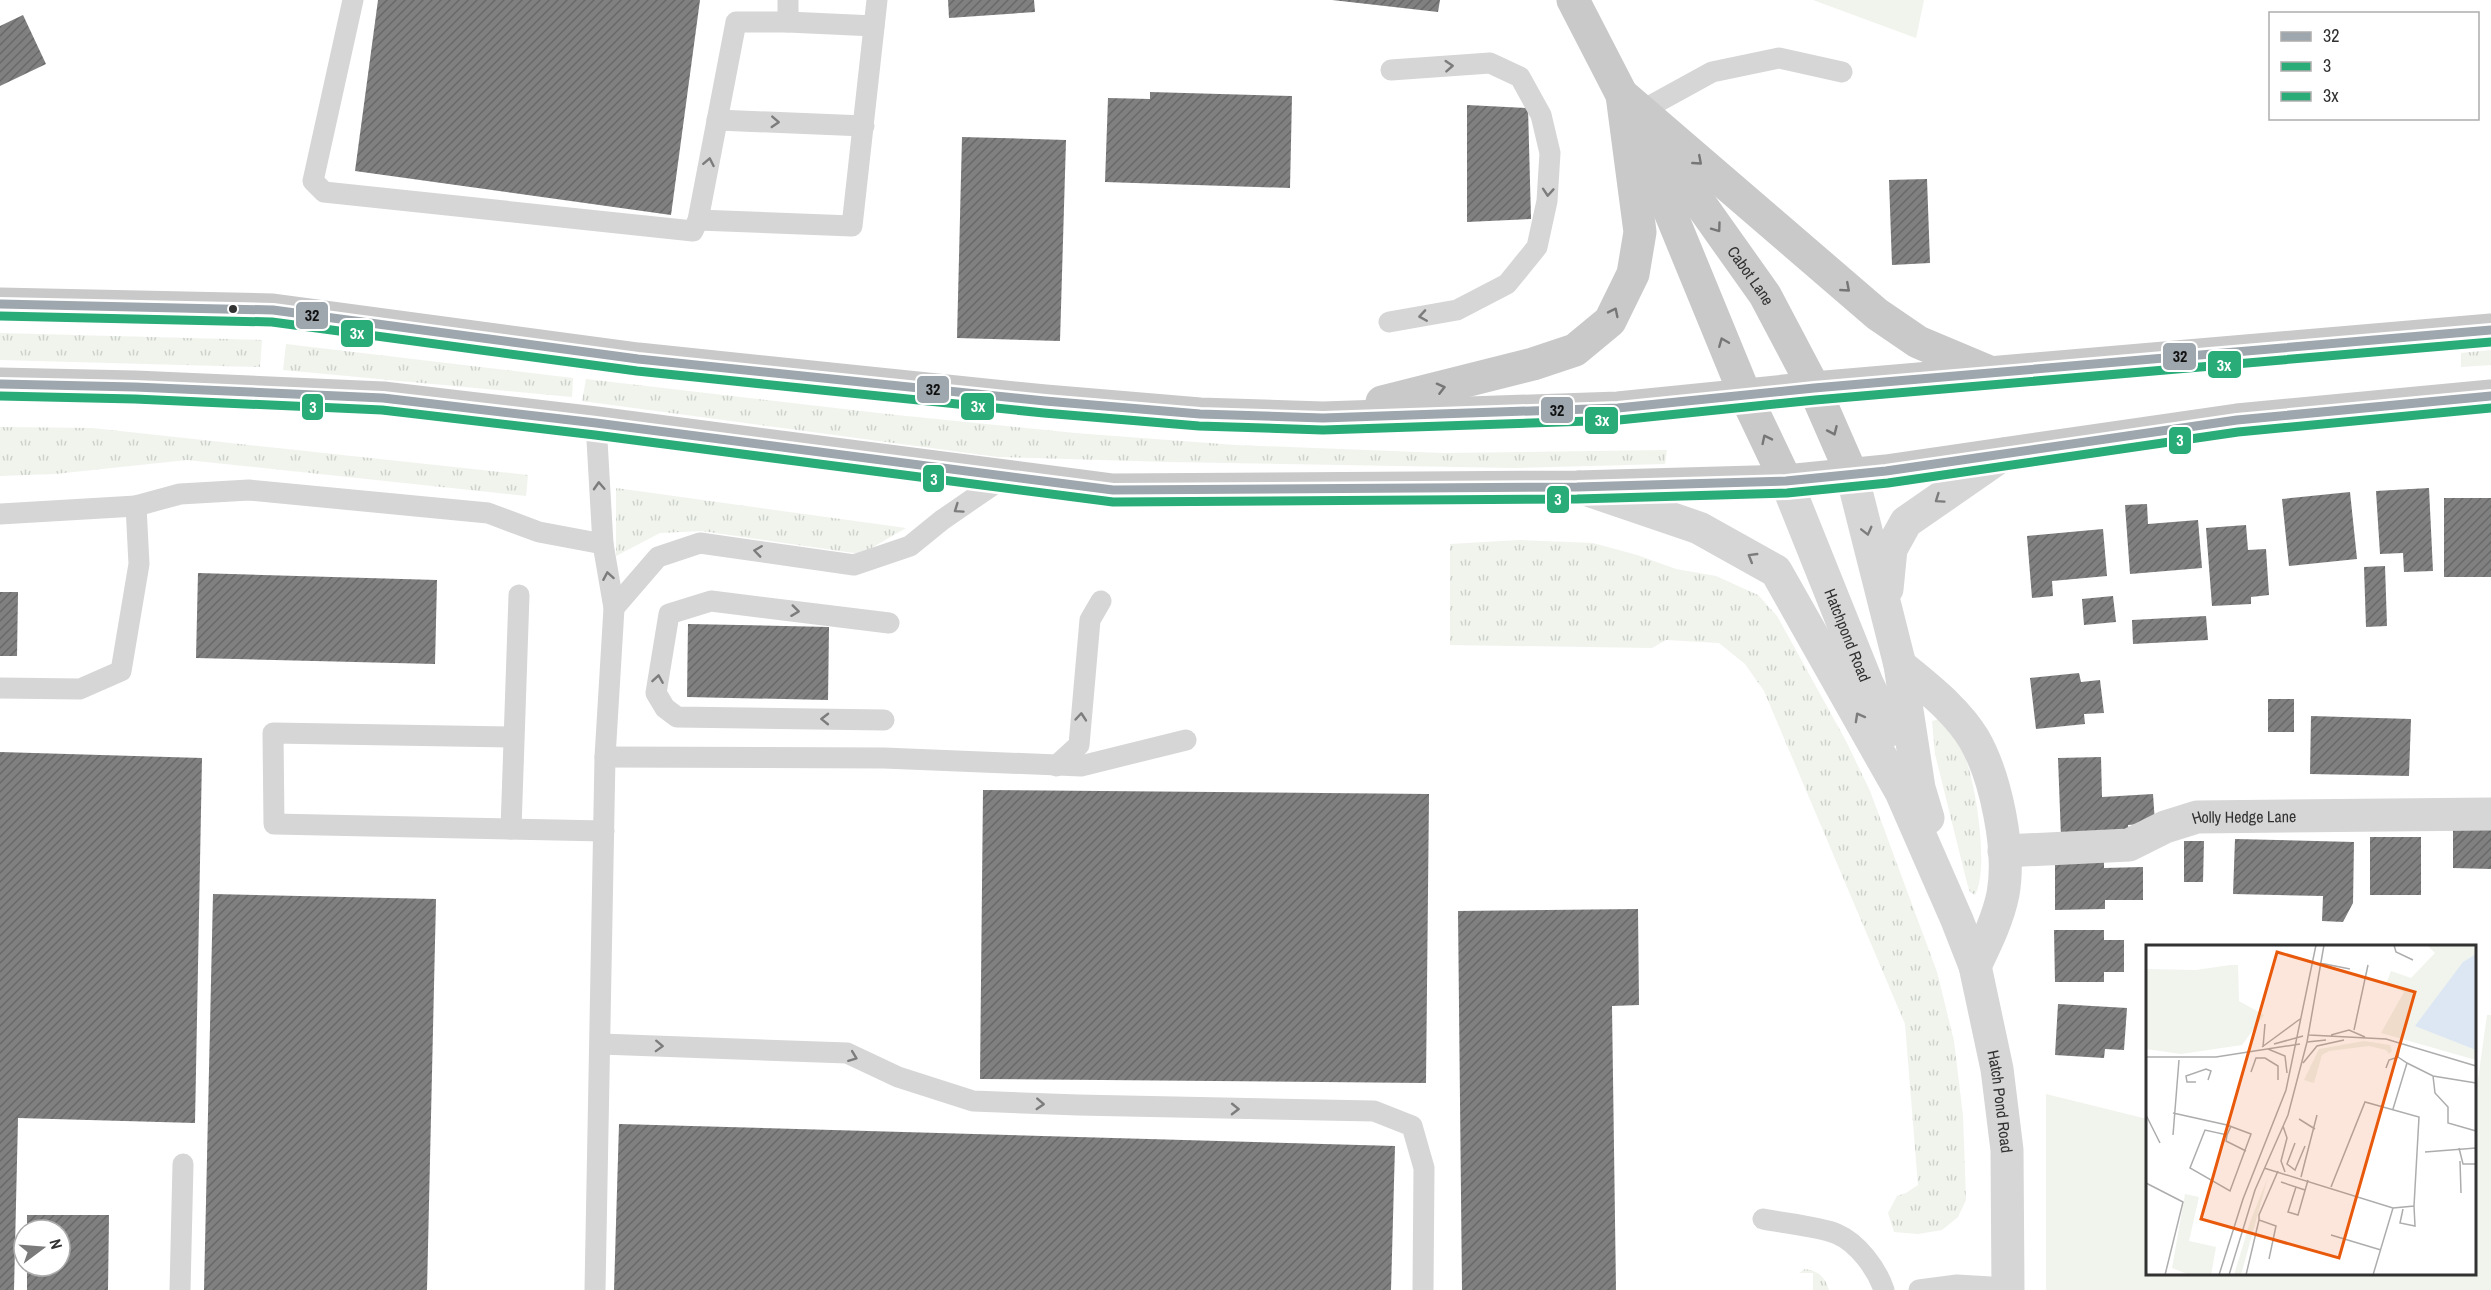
<svg xmlns="http://www.w3.org/2000/svg" width="2491" height="1290" viewBox="0 0 2491 1290" font-family="'Archivo Narrow',sans-serif">
<style>
.grass{fill:url(#grass-tufts)}
.green{fill:#f0f4ed}
.building{fill:url(#building-hatch)}
.lines{fill:none;stroke-linecap:round;stroke-linejoin:round}
.service{stroke:#d6d6d6;stroke-width:21}
.minor{stroke:#d6d6d6;stroke-width:33}
.tertiary{stroke:#d6d6d6;stroke-width:33}
.primary{stroke:#c9c9c9;stroke-width:33}
.bus-1-casing{stroke:#fff;stroke-width:14}
.bus-2-casing{stroke:#fff;stroke-width:14}
.bus-3-casing{stroke:#fff;stroke-width:14}
.bus-1{stroke:#9ea7ad;stroke-width:9}
.bus-2{stroke:#29ac78;stroke-width:9}
.bus-3{stroke:#29ac78;stroke-width:9}
.oneway{stroke:#7c7c7c}
.oneway2{stroke:#767676}
.bus-dot{fill:#323232;stroke:#fff;stroke-width:2}
.labels{text-anchor:middle;stroke-width:6;stroke-linejoin:round;paint-order:stroke}
.street-label{font-size:16px;fill:#323232;stroke:#fff}
.inset-road{fill:none;stroke:#adadad;stroke-width:1.5}
.view{fill:#e8590c;fill-opacity:0.15;stroke:#e8590c;stroke-width:3}
.inset-edge{fill:none;stroke:#323232;stroke-width:3}
.line-badge{stroke:#fff;stroke-width:2}
.badge-label{font-size:16px;text-anchor:middle;font-weight:bold;fill:#fff}
.pale-badge-label{font-size:16px;text-anchor:middle;font-weight:bold;fill:#111}
</style>
<defs>
<pattern id="grass-tufts" width="24" height="20" patternUnits="userSpaceOnUse" patternTransform="scale(1.5)"><rect width="24" height="20" fill="#f0f4ed"/><path d="M3 7l-1-3M5 7V3M7 7l1-3M15 17l-1-3M17 17v-4M19 17l1-3" fill="none" stroke="#ced2cc"/></pattern>
<pattern id="building-hatch" width="6" height="6" patternUnits="userSpaceOnUse" patternTransform="scale(1.5)"><rect width="6" height="6" fill="#808080"/><path d="M-1 1l2-2M0 6l6-6M5 7l2-2" fill="none" stroke="#696969"/></pattern>
</defs>
<rect width="100%" height="100%" fill="#fff"/>
<g class="grass">
<path d="M0,333L262,340L260,367L0,360Z"/>
<path d="M286,344L573,378L572,397L283,370Z"/>
<path d="M2491,350V365L2461,367V353Z"/>
<path d="M586,379L887,414L1075,433L1235,445L1443,453L1667,450L1665,464L1514,468L1170,462L998,457L582,401Z"/>
<path d="M0,427L92,428L528,475L526,496L187,460L55,474L0,476Z"/>
<path d="M616,488L906,528L861,554L702,531L660,533L616,556Z"/>
<path d="M1520,540L1593,543L1637,555L1676,569L1716,576L1758,595L1777,616L1846,741L1870,791L1937,972L1954,1041L1963,1116L1966,1200L1958,1217L1942,1230L1918,1234L1894,1232L1888,1213L1897,1196L1906,1193L1918,1185L1905,1024L1764,691L1745,664L1719,643L1666,640L1652,648L1450,645V544Z"/>
<path d="M1943,718C1949,728 1957,738 1962,749C1975,776 1990,869 1975,895L1970,892L1967,883L1935,754L1932,721Z"/>
<path d="M1805,1269C1819,1271 1825,1277 1829,1290H1813V1273H1799Z"/>
</g>
<g class="green">
<path d="M1813,0H1924L1916,38Z"/>
<path d="M2487,1015H2491V1290H2046V1094L2147,1119L2148,1274H2474V1108Z"/>
</g>
<g class="building">
<path d="M378,0H700L671,215L355,171Z"/>
<path d="M948,0H1034L1035,12L949,18Z"/>
<path d="M1332,0H1440L1438,12Z"/>
<path d="M23,15L46,64L0,86V26Z"/>
<path d="M1150,92L1292,96L1290,188L1105,182L1108,98L1150,99Z"/>
<path d="M1467,105L1528,108L1531,219L1467,222Z"/>
<path d="M962,137L1066,140L1060,341L957,338Z"/>
<path d="M1927,179L1930,263L1892,265L1889,180Z"/>
<path d="M2429,488L2433,571L2404,572L2403,553L2380,554L2376,491Z"/>
<path d="M2350,492L2357,559L2289,566L2282,499Z"/>
<rect x="2444" y="498" width="47" height="79"/>
<path d="M2147,504L2148,524L2198,520L2202,568L2130,574L2125,505Z"/>
<path d="M2246,525L2248,550L2266,549L2269,595L2251,597V604L2212,606L2206,528Z"/>
<path d="M2103,529L2107,576L2052,581L2053,596L2032,598L2027,536Z"/>
<path d="M2385,566L2387,626L2366,627L2364,567Z"/>
<path d="M198,573L437,580L435,664L196,658Z"/>
<path d="M0,592H18L17,656H0Z"/>
<path d="M2113,596L2116,622L2084,625L2082,599Z"/>
<path d="M2206,616L2208,640L2133,644L2132,620Z"/>
<path d="M688,624L829,627L828,700L687,697Z"/>
<path d="M2079,673L2081,682L2100,680L2104,713L2084,714L2085,724L2036,729L2030,678Z"/>
<rect x="2268" y="699" width="26" height="33"/>
<path d="M2311,716L2411,719L2409,776L2310,774Z"/>
<path d="M0,752L202,758L195,1123L18,1118L14,1290H0Z"/>
<path d="M2101,757L2102,797L2153,794L2155,823L2128,825L2129,834L2061,837L2058,758Z"/>
<path d="M983,790L1429,794L1426,1083L980,1079Z"/>
<path d="M2453,828H2491V869L2453,868Z"/>
<rect x="2370" y="837" width="51" height="58"/>
<path d="M2235,839L2354,842L2353,903L2343,922L2322,921L2323,896L2233,894Z"/>
<path d="M2184,841H2204L2203,882H2184Z"/>
<path d="M2055,858H2104V868L2143,867V900H2105V909L2055,910Z"/>
<path d="M213,894L436,899L427,1290H204Z"/>
<path d="M1638,909L1639,1005L1612,1006L1616,1290H1462L1458,911Z"/>
<path d="M2054,930H2104V940H2124V972H2104V982H2055Z"/>
<path d="M2058,1004L2127,1008L2124,1050L2105,1049L2104,1058L2055,1055Z"/>
<path d="M619,1124L1395,1146L1391,1290H614Z"/>
<path d="M27,1215H109L108,1290H27V1266H60V1230H27Z"/>
</g>
<g class="lines">
<g class="service">
<path d="M353,0L313,181L324,192L693,231L698,220L736,22H788"/>
<path d="M788,0V22L874,26"/>
<path d="M1641,111L1712,72L1779,58L1842,72"/>
<path d="M717,120L864,126"/>
<path d="M698,220L852,226L877,0"/>
<path d="M1389,322L1457,310L1507,284L1537,247L1547,201L1550,153L1541,115L1520,77L1490,63L1391,70"/>
<path d="M0,514L136,506"/>
<path d="M614,608L658,557L700,543L854,565L910,546L942,520L1006,476"/>
<path d="M0,688L80,689L121,671L139,564L136,506L180,494L249,490L488,513L539,532L603,544"/>
<path d="M884,720L677,717L665,708L656,693L669,614L711,601L889,623"/>
<path d="M513,737L273,733L274,824L604,831"/>
<path d="M605,757L884,758L1081,766L1186,740"/>
<path d="M1056,766L1079,745L1090,620L1101,601"/>
<path d="M511,829L519,595"/>
<path d="M601,1044L847,1053L898,1077L973,1101L1078,1105L1374,1111L1412,1126L1424,1168L1423,1290"/>
<path d="M1763,1219C1782,1223 1821,1227 1837,1234C1858,1243 1877,1269 1884,1290"/>
<path d="M180,1290L183,1164"/>
<path d="M595,1290L605,757L614,608L603,544L596,423"/>
<path d="M1919,1290L1957,1285L2008,1288"/>
</g>
<g class="minor">
<path d="M1900,665C1926,687 1956,709 1974,739C1996,777 2011,850 2003,894C1998,919 1986,943 1975,966"/>
<path id="s1" d="M2004,851L2129,845L2165,827L2197,817L2491,814"/>
</g>
<g class="tertiary">
<path d="M1852,475L1900,665L1919,788L1928,818"/>
<path id="s2" d="M1786,481L1867,683L1890,730"/>
<path id="s3" d="M1579,487L1699,528L1776,571L1901,792L1957,920L1975,966L1997,1069L2007,1150L2008,1290"/>
<path d="M1887,589L1891,549L1906,522L2004,454"/>
</g>
<g class="primary">
<path d="M1573,0L1622,95L1746,397L1786,481"/>
<path d="M1626,98L1877,314L1918,342L1987,371"/>
<path id="s4" d="M1655,140L1765,295L1814,388L1852,475"/>
<path d="M0,304L273,310L638,359L1045,401L1200,414L1323,418L1618,408L1814,388L2491,330"/>
<path d="M0,384L135,387L383,398L596,423L1113,490L1577,487L1786,481L1886,471L2237,420L2491,396"/>
<path d="M1382,402L1533,364L1575,350L1610,321L1633,274L1640,232L1622,95"/>
</g>
<g class="bus-1-casing">
<g id="bus-1">
<path d="M0,304L273,310L638,359L1045,401L1200,414L1323,418L1618,408L1814,388L2491,330"/>
<path d="M0,384L135,387L383,398L596,423L1113,490L1577,487L1786,481L1886,471L2237,420L2491,396"/>
</g>
</g>
<g class="bus-2-casing">
<path id="bus-2" d="M0,396L135,399L382,410L595,435L1113,502L1577,499L1787,493L1888,483L2238,432L2491,408"/>
</g>
<g class="bus-3-casing">
<path id="bus-3" d="M0,316L272,322L637,371L1044,413L1199,426L1323,430L1619,420L1815,400L2491,342"/>
</g>
<use href="#bus-1" class="bus-1"/>
<use href="#bus-2" class="bus-2"/>
<use href="#bus-3" class="bus-3"/>
</g>
<defs><path id="oneway-chevron" d="M-2-3.5L2.5 0L-2 3.5" fill="none" stroke-width="1.6" stroke-linecap="round" stroke-linejoin="round" transform="scale(1.5)"/></defs>
<g class="oneway">
<use href="#oneway-chevron" transform="translate(1449 66) rotate(-4)"/>
<use href="#oneway-chevron" transform="translate(775 122) rotate(3)"/>
<use href="#oneway-chevron" transform="translate(709 162) rotate(-79)"/>
<use href="#oneway-chevron" transform="translate(1548 192) rotate(94)"/>
<use href="#oneway-chevron" transform="translate(1423 316) rotate(171)"/>
<use href="#oneway-chevron" transform="translate(599 486) rotate(-93)"/>
<use href="#oneway-chevron" transform="translate(1939 499) rotate(145)"/>
<use href="#oneway-chevron" transform="translate(958 509) rotate(145)"/>
<use href="#oneway-chevron" transform="translate(1867 531) rotate(76)"/>
<use href="#oneway-chevron" transform="translate(758 551) rotate(-172)"/>
<use href="#oneway-chevron" transform="translate(1752 557) rotate(-149)"/>
<use href="#oneway-chevron" transform="translate(608 576) rotate(-100)"/>
<use href="#oneway-chevron" transform="translate(795 611) rotate(7)"/>
<use href="#oneway-chevron" transform="translate(658 679) rotate(-81)"/>
<use href="#oneway-chevron" transform="translate(1081 717) rotate(-85)"/>
<use href="#oneway-chevron" transform="translate(1859 717) rotate(-119)"/>
<use href="#oneway-chevron" transform="translate(825 719) rotate(-179)"/>
<use href="#oneway-chevron" transform="translate(659 1046) rotate(2)"/>
<use href="#oneway-chevron" transform="translate(853 1057) rotate(21)"/>
<use href="#oneway-chevron" transform="translate(1040 1104) rotate(3)"/>
<use href="#oneway-chevron" transform="translate(1235 1109) rotate(1)"/>
</g>
<g class="oneway2">
<use href="#oneway-chevron" transform="translate(1698 161) rotate(41)"/>
<use href="#oneway-chevron" transform="translate(1717 228) rotate(54)"/>
<use href="#oneway-chevron" transform="translate(1846 288) rotate(41)"/>
<use href="#oneway-chevron" transform="translate(1614 312) rotate(-64)"/>
<use href="#oneway-chevron" transform="translate(1723 342) rotate(-112)"/>
<use href="#oneway-chevron" transform="translate(1441 388) rotate(-14)"/>
<use href="#oneway-chevron" transform="translate(1833 431) rotate(66)"/>
<use href="#oneway-chevron" transform="translate(1766 439) rotate(-116)"/>
</g>
<circle class="bus-dot" cx="233" cy="309" r="5"/>
<g class="labels">
<g class="street-label">
<text dy="6" stroke="none"><textPath href="#s4" startOffset="166">Cabot Lane</textPath></text>
<text dy="6" stroke="none"><textPath href="#s2" startOffset="166">Hatchpond Road</textPath></text>
<text dy="6" stroke="none"><textPath href="#s1" startOffset="246">Holly Hedge Lane</textPath></text>
<text dy="6" stroke="none"><textPath href="#s3" startOffset="796">Hatch Pond Road</textPath></text>
</g>
</g>
<g transform="translate(2146 945)">
<rect width="330" height="330" fill="#fff"/>
<path d="M218,96L244,100L246,106L243,109L240,105L223,101L183,106L176,110L168,138L158,135L173,104ZM122,232L95,330H88L104,277ZM39,249L53,252L43,296L70,302L65,330H44L26,323Z" fill="#f0f4ed"/>
<path d="M281,0H330V115L235,88L258,47L240,39L245,26L265,33L289,8ZM84,20H92L93,56L118,70L96,100L35,109L0,104V24L50,25Z" fill="#f0f4ed"/>
<path d="M330,9V105L269,81L317,17Z" fill="#dde7f3"/>
<path class="inset-road" d="M248,0L250,7L267,15M174,18L204,24M208,85L222,20M163,90L240,94L330,121M185,90L203,85L219,92M161,97L180,95M254,98L252,112L261,118L287,131L330,138M128,99L157,91M116,102L154,74M117,102L119,79M122,104L139,111L141,128M0,112H70L154,99M157,118L171,101L198,95M240,123L243,115L252,112M105,127L110,113H119L132,121V135M287,131L289,148L302,162V178L330,186M50,137H41L40,131L60,124L65,126L62,135M247,164L261,118M27,168L81,180L105,189L84,246L44,223L59,185L81,190L85,181M0,170L14,198M153,174L169,184M137,181L141,193L135,216L139,227M27,190L33,115M81,190L80,196L100,206M149,198L141,219L149,225L159,201M313,203L317,219H330M279,207L330,203M314,216L315,248M118,223L247,263L227,330M155,232L171,170M135,237L159,245M0,238L37,257L19,330M150,242L142,267L152,270L162,235M185,242L219,157L273,172L268,261L247,263M257,264L254,278L269,281L268,261M185,290L235,305M123,314L130,281L113,275V270L132,226M73,330L97,254L140,145L170,0M83,330L109,245L142,170L161,97L178,0M100,330L113,275"/>
<path class="view" d="M131,7L269,47L193,313L55,274Z"/>
<rect width="330" height="330" class="inset-edge"/>
</g>
<g class="line-badge">
<rect x="295" y="301" width="34" height="29" rx="6" fill="#9ea7ad"/>
<rect x="340" y="319" width="34" height="29" rx="6" fill="#29ac78"/>
<rect x="2162" y="342" width="35" height="29" rx="6" fill="#9ea7ad"/>
<rect x="2207" y="350" width="35" height="29" rx="6" fill="#29ac78"/>
<rect x="916" y="375" width="34" height="29" rx="6" fill="#9ea7ad"/>
<rect x="960" y="392" width="35" height="29" rx="6" fill="#29ac78"/>
<rect x="301" y="393" width="23" height="28" rx="6" fill="#29ac78"/>
<rect x="1540" y="396" width="34" height="28" rx="6" fill="#9ea7ad"/>
<rect x="1584" y="406" width="35" height="29" rx="6" fill="#29ac78"/>
<rect x="2168" y="426" width="24" height="29" rx="6" fill="#29ac78"/>
<rect x="922" y="464" width="23" height="29" rx="6" fill="#29ac78"/>
<rect x="1546" y="485" width="24" height="29" rx="6" fill="#29ac78"/>
</g>
<g class="badge-label">
<text x="357" y="339">3x</text>
<text x="2224" y="371">3x</text>
<text x="978" y="412">3x</text>
<text x="313" y="413">3</text>
<text x="1602" y="426">3x</text>
<text x="2180" y="446">3</text>
<text x="934" y="485">3</text>
<text x="1558" y="505">3</text>
</g>
<g class="pale-badge-label">
<text x="312" y="321">32</text>
<text x="2180" y="362">32</text>
<text x="933" y="395">32</text>
<text x="1557" y="416">32</text>
</g>
<rect x="2269" y="12" width="210" height="108" fill="#ffffff" stroke="#adadad" stroke-width="1.5"/>
<rect x="2281" y="32" width="30" height="9" fill="#9ea7ad" stroke="#adadad" stroke-width="1.5"/>
<text x="2323" y="42" font-size="18" fill="#323232">32</text>
<rect x="2281" y="62" width="30" height="9" fill="#29ac78" stroke="#adadad" stroke-width="1.5"/>
<text x="2323" y="72" font-size="18" fill="#323232">3</text>
<rect x="2281" y="92" width="30" height="9" fill="#29ac78" stroke="#adadad" stroke-width="1.5"/>
<text x="2323" y="102" font-size="18" fill="#323232">3x</text>
<g transform="translate(42 1248) rotate(74)"><circle r="28" fill="#ffffff" stroke="#adadad" stroke-width="1.5"/>
<path d="M0-4.5L10 22L0 15L-10 22Z" fill="#7a7a7a"/>
<text y="-9" font-size="16" font-weight="bold" text-anchor="middle" fill="#323232">N</text>
</g>
</svg>
